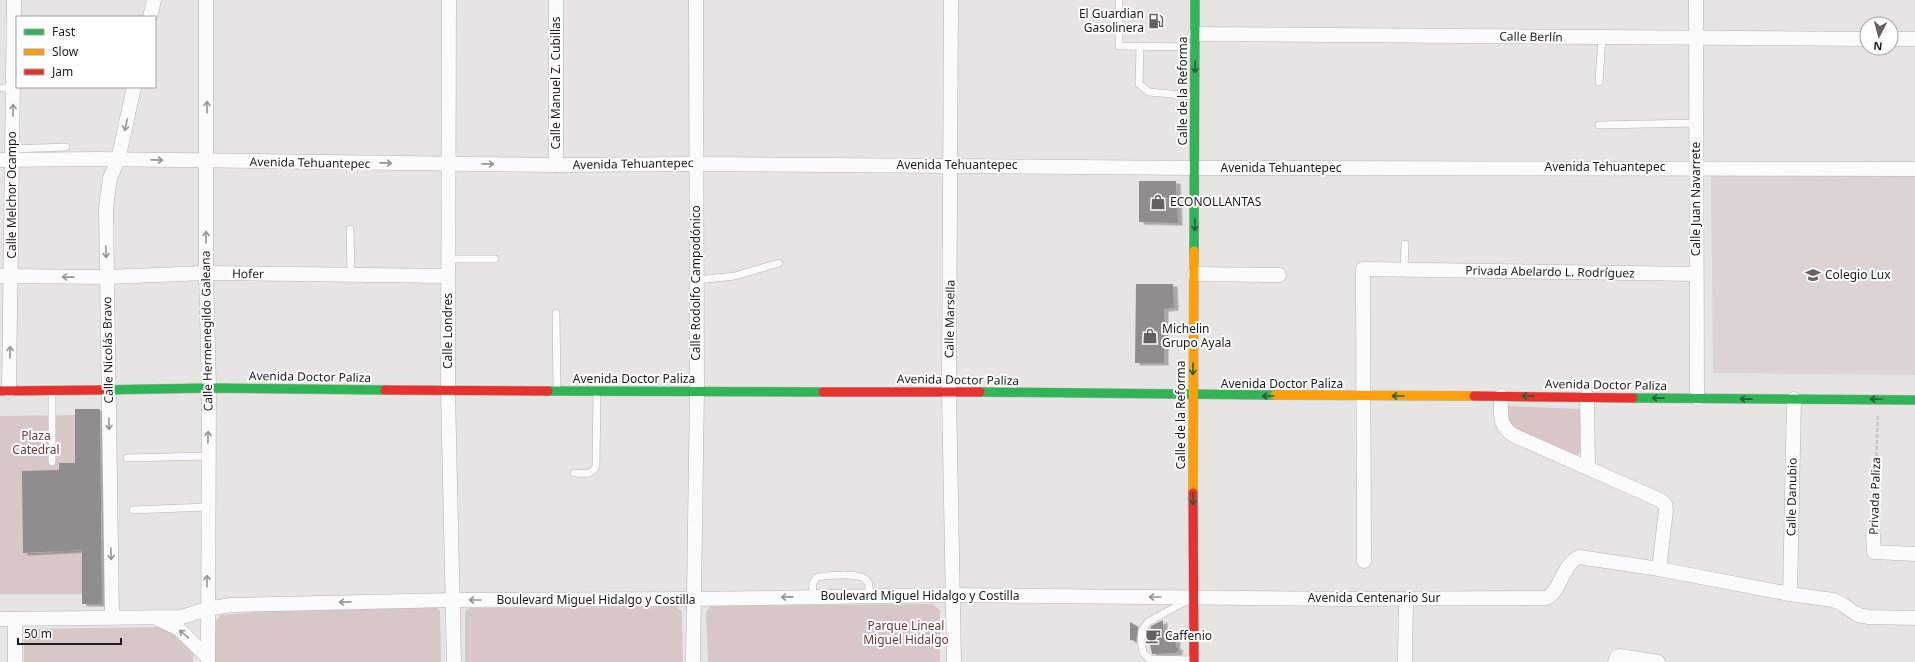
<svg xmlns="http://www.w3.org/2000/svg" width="1915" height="662" viewBox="0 0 1915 662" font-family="'Noto Sans',sans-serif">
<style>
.built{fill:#ddd3d3}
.green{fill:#d7c7c7}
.building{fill:#8f8d8d;filter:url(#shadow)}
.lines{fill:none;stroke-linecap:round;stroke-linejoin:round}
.lane-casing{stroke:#b4b2b2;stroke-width:8}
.street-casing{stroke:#b4b2b2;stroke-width:15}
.fast-casing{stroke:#b4b2b2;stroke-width:10}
.slow-casing{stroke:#b4b2b2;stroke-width:10}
.jam-casing{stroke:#b4b2b2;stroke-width:10}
.path{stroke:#c6c5c5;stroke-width:2.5;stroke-dasharray:4 2;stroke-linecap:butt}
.lane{stroke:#fbfbfb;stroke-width:7}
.street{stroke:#fbfbfb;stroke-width:14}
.fast{stroke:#30b455;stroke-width:9}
.slow{stroke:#ff9f0a;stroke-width:9}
.jam{stroke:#e5322d;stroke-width:9}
.oneway{stroke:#255f35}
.oneway2{stroke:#979696}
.labels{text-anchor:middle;stroke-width:4;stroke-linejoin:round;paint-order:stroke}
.poi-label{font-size:12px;fill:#1c1a1a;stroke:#fff;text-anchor:start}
.street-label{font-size:12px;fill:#1c1a1a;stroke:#fff}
.park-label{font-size:12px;fill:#6e373a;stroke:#fff}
</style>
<defs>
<filter id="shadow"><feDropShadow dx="4.5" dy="2.5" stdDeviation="0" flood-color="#0004"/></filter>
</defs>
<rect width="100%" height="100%" fill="#e7e4e4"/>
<path class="built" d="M1711,176H1915V375L1713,373Z"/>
<g class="green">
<path d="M1506,406L1582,409L1580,453L1575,455L1510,427Z"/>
<path d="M75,415V463L59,464V488L23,553H53V537L68,550H82V594H0V416Z"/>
<path d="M932,604L940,610V662H708L706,612L711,606Z"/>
<path d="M436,607L440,611L441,662H215L216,621L221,615L300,608Z"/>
<path d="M676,607L682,611L683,662H465V612L469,608Z"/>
<path d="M164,627L172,631L193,650V662H24V634L26,629Z"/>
</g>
<g class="building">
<path d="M1139,181H1176L1178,223L1139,222Z"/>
<path d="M1136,284H1173L1174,308L1164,309V363H1135Z"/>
<path d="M75,409H100L102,604H82V550L23,553L22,471L59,470V463H75Z"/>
<path d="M1163,620V631H1175L1176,647L1179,648L1177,653L1152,654L1150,645L1147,644V632L1150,633L1151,626Z"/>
<path d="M1130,622L1138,627L1136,641L1130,640Z"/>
</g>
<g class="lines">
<g class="lane-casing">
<g id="lane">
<path d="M1119,0V46L1193,47"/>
<path d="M1140,46L1139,84L1149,92L1193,96"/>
<path d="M1599,82L1602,37"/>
<path d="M2,88H13"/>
<path d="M1599,125L1696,123"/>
<path d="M12,149L66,147"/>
<path d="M350,229L351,275"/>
<path d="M448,259H495"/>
<path d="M1404,270L1405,244"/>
<path d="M696,280L735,276L779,263"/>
<path d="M556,313L557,391"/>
<path d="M52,392V462"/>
<path d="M127,458L208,456"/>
<path d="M574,473C583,473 592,476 596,466L597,392"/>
<path d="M133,510L207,507"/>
<path d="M812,597L813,583L816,578C825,575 858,573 865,579C871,584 869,590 869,597"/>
<path d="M1188,600L1148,622L1142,630L1141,641L1143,653L1150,659L1193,660"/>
</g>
</g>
<g class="street-casing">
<g id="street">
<path d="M206,0V273L209,388L208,662"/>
<path d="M449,0L448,391L454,662"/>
<path d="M951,0L949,392L954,662"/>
<path d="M1696,0L1697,398"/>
<path d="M150,17L154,0"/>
<path d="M1195,34L1867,39"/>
<path d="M1891,39H1915"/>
<path d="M0,160L95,159L556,165L696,164L1195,168L1915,169"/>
<path d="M556,165V0"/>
<path d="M1194,274L1279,275"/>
<path d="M0,276L107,277L206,273L448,276"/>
<path d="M9,391L14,0"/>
<path d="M1501,396C1501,412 1498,425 1513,435L1660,500L1665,504L1666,510L1659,569"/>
<path d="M1587,396L1588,468"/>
<path d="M1873,535L1874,552L1915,554"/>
<path d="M1364,561L1363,269L1695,274"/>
<path d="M1790,594L1794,399"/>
<path d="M112,617L106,208L110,178L118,160L134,87"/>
<path d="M0,619L182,617L207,609L231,605L452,600L694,599L953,595L1341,599L1546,598C1561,592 1562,564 1579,557L1659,569L1790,594L1833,600L1842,604L1858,615L1869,617L1915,618"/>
<path d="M15,619V662"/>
<path d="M158,619L179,629L207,657"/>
<path d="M693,662L697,391L696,0"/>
<path d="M1405,662L1406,599"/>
<path d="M1615,662L1617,657L1620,656L1658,662"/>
</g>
</g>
<g class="fast-casing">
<g id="fast">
<path d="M1194,251L1195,0"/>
<path d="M100,390L209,388L385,390"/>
<path d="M548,391L823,392"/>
<path d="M980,392L1275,395"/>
<path d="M1633,398L1915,400"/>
</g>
</g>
<g class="slow-casing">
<g id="slow">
<path d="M1275,395L1474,396"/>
<path d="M1193,493L1194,251"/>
</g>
</g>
<g class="jam-casing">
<g id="jam">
<path d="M385,390L548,391"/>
<path d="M0,391L100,390"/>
<path d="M823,392H980"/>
<path d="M1474,396L1633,398"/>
<path d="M1193,493L1194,662"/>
</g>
</g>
<path class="path" d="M1874,522L1878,415"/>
<use href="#lane" class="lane"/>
<use href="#street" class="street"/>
<use href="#fast" class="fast"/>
<use href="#slow" class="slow"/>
<use href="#jam" class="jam"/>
</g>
<defs><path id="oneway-shaft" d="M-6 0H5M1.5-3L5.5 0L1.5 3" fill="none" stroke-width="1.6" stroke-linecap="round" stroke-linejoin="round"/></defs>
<g class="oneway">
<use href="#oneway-shaft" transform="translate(1195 67) rotate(90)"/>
<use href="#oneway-shaft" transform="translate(1195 225) rotate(91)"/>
<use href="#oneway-shaft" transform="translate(1193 369) rotate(91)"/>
<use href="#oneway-shaft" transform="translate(1268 396) rotate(-180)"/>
<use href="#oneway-shaft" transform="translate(1398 396) rotate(-180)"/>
<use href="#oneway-shaft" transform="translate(1528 396) rotate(-180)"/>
<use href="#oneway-shaft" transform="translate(1658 398) rotate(-179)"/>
<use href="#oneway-shaft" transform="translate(1746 399) rotate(-179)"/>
<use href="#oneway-shaft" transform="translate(1876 399) rotate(-180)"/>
<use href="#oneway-shaft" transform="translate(1193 499) rotate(90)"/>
</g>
<g class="oneway2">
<use href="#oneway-shaft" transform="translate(207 107) rotate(-90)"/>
<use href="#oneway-shaft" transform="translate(13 110) rotate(-89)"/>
<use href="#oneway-shaft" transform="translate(126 125) rotate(103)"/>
<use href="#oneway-shaft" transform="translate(157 160) rotate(1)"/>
<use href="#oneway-shaft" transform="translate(386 163) rotate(1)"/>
<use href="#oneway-shaft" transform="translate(488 164) rotate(1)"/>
<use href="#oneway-shaft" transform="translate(206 237) rotate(-89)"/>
<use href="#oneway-shaft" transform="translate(106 252) rotate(88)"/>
<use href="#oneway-shaft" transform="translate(68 277) rotate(-179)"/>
<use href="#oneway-shaft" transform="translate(10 352) rotate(-89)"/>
<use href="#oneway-shaft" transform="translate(109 424) rotate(89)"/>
<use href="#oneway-shaft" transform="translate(208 437) rotate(-89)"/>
<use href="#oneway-shaft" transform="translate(111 554) rotate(89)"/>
<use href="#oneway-shaft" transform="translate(207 581) rotate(-90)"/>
<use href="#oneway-shaft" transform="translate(787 597) rotate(179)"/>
<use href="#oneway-shaft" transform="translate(1155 597) rotate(-180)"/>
<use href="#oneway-shaft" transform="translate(475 600) rotate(180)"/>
<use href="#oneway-shaft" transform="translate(345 602) rotate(179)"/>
<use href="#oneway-shaft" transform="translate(184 634) rotate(-141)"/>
</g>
<defs>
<g id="fuel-bare" transform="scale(1.2)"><path d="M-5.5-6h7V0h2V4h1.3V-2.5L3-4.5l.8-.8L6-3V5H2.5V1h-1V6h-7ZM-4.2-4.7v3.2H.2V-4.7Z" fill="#636161" stroke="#fff" stroke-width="2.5" paint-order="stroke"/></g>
<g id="shop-bare" transform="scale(1.2)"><path d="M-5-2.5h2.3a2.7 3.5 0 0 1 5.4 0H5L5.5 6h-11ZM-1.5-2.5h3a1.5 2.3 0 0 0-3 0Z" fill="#636161" stroke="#fff" stroke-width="2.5" paint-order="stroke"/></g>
<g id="school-bare" transform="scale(1.2)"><path d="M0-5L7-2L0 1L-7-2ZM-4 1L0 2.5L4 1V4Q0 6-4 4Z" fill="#636161" stroke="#fff" stroke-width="2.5" paint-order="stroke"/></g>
<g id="cafe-bare" transform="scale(1.2)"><path d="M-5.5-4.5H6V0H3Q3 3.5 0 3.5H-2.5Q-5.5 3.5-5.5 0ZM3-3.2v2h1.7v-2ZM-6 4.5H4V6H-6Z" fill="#636161" stroke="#fff" stroke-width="2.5" paint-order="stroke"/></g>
</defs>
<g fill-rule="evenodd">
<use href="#fuel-bare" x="1156" y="21"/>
<use href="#shop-bare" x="1158" y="202"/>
<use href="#school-bare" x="1813" y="275"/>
<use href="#shop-bare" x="1150" y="336"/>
<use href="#cafe-bare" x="1153" y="636"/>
</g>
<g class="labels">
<g class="poi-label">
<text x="1144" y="18" text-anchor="end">El Guardian<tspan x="1144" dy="14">Gasolinera</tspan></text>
<text x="1170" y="206">ECONOLLANTAS</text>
<text x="1825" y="279">Colegio Lux</text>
<text x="1162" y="333">Michelin<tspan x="1162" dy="14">Grupo Ayala</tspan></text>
<text x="1165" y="640">Caffenio</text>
</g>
<g class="street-label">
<text transform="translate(1531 37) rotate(1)" y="4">Calle Berlín</text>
<text transform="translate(556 83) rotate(-90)" y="4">Calle Manuel Z. Cubillas</text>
<text transform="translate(1183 91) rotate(-90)" y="4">Calle de la Reforma</text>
<text transform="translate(310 163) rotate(1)" y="4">Avenida Tehuantepec</text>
<text transform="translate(633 164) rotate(-1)" y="4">Avenida Tehuantepec</text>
<text x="957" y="169">Avenida Tehuantepec</text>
<text x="1605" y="171">Avenida Tehuantepec</text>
<text x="1281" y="172">Avenida Tehuantepec</text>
<text transform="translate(12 195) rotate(-90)" y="4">Calle Melchor Ocampo</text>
<text transform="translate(1696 199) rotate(-90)" y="4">Calle Juan Navarrete</text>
<text transform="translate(1550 272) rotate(1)" y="4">Privada Abelardo L. Rodríguez</text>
<text transform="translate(248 274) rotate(1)" y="4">Hofer</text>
<text transform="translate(696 283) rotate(-90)" y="4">Calle Rodolfo Campodónico</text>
<text transform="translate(950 319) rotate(-89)" y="4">Calle Marsella</text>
<text transform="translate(207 331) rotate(-91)" y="4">Calle Hermenegildo Galeana</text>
<text transform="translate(448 331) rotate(-90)" y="4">Calle Londres</text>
<text transform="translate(108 350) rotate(-91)" y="4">Calle Nicolás Bravo</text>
<text transform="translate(310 377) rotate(1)" y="4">Avenida Doctor Paliza</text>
<text x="634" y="383">Avenida Doctor Paliza</text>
<text transform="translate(958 380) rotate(1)" y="4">Avenida Doctor Paliza</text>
<text x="1282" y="388">Avenida Doctor Paliza</text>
<text transform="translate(1606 385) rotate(1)" y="4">Avenida Doctor Paliza</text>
<text transform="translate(1181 415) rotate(-90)" y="4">Calle de la Reforma</text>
<text transform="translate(1875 496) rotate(-88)" y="4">Privada Paliza</text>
<text transform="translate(1792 497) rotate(-89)" y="4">Calle Danubio</text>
<text x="920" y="600">Boulevard Miguel Hidalgo y Costilla</text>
<text x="1374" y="602">Avenida Centenario Sur</text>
<text x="596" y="604">Boulevard Miguel Hidalgo y Costilla</text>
</g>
<g class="park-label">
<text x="36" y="440">Plaza<tspan x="36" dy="14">Catedral</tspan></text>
<text x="906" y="630">Parque Lineal<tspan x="906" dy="14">Miguel Hidalgo</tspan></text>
</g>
</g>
<rect x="16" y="16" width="140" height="72" fill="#ffffff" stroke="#a4a3a3"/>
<rect x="24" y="29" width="20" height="6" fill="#30b455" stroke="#a4a3a3"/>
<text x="52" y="36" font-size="12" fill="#1c1a1a">Fast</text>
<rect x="24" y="49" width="20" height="6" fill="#ff9f0a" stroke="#a4a3a3"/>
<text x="52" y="56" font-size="12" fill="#1c1a1a">Slow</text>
<rect x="24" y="69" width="20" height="6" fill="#e5322d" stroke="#a4a3a3"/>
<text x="52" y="76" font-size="12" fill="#1c1a1a">Jam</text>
<g transform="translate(1879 36) rotate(186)"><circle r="19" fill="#ffffff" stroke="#a4a3a3"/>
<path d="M0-3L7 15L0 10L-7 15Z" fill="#636161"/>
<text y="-6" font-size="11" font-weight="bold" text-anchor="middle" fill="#1c1a1a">N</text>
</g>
<path d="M18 638v6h103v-6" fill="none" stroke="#1c1a1a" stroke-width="2"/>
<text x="24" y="638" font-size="12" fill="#1c1a1a" stroke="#ffffff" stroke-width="3" paint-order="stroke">50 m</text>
</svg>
